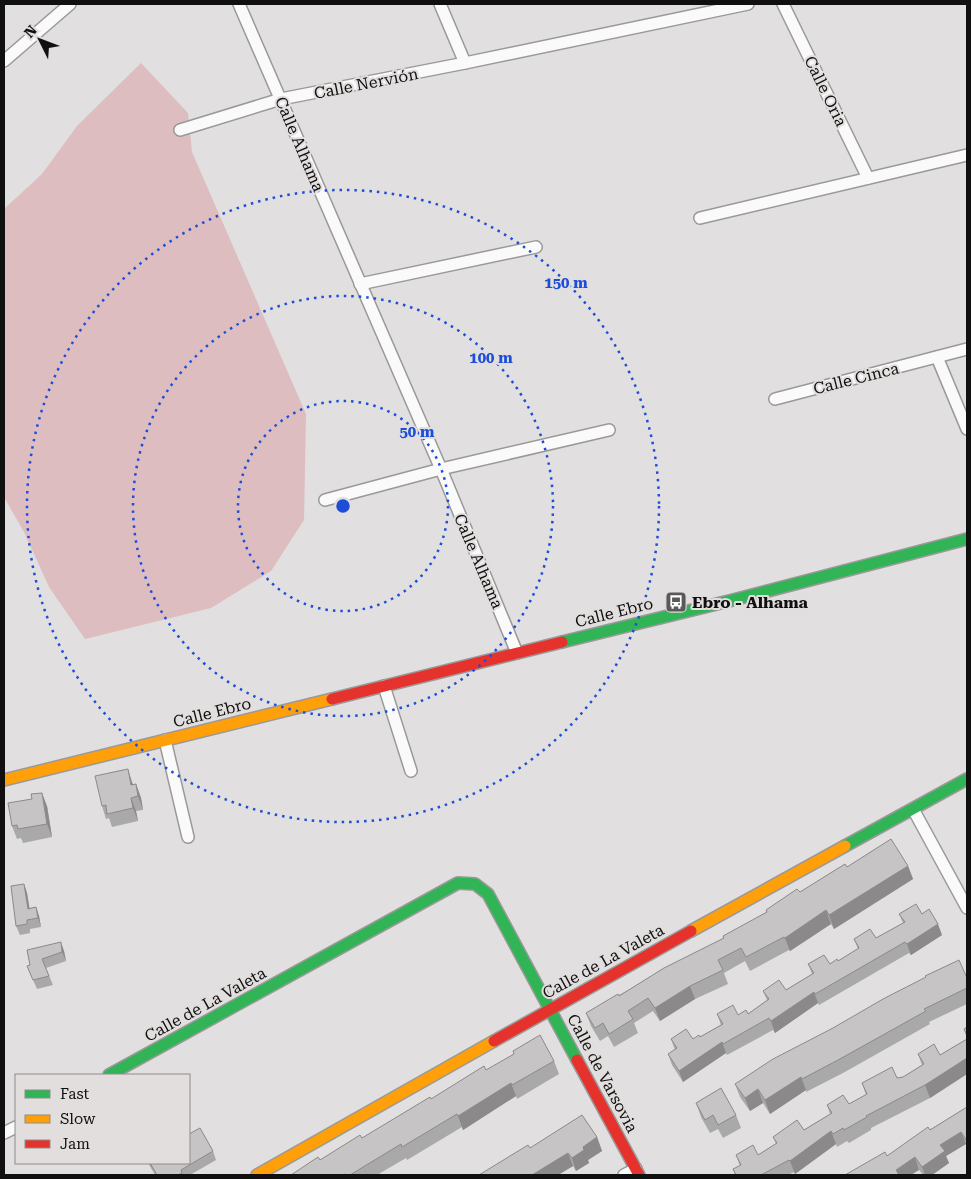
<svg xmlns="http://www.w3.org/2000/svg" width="971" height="1179" viewBox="0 0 971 1179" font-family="'Roboto Serif',serif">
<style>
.green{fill:#ddbdc0}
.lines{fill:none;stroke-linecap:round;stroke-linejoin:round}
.street-casing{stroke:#9a9999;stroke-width:14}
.fast-casing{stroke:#9a9999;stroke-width:14}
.slow-casing{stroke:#9a9999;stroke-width:14}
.jam-casing{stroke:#9a9999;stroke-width:14}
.street{stroke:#fafafa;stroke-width:11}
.fast{stroke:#30b455;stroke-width:11}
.slow{stroke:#ff9f0a;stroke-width:11}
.jam{stroke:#e5322d;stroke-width:11}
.wall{fill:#aaa9a9}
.shaded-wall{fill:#8b8989}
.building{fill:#c6c4c4;stroke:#8b8989}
.ring{fill:none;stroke:#1d4ed8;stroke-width:2.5;stroke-dasharray:2.5 5}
.labels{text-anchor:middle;stroke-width:4;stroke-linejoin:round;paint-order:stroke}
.street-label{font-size:16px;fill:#111010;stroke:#e2dede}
.poi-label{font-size:16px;font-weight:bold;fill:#111010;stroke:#e2dede;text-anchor:start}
.centre{fill:#1d4ed8;stroke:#e2dede;stroke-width:2.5}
.ring-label{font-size:15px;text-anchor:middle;font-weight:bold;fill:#1d4ed8;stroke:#e2dede;stroke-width:4;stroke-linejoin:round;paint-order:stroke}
</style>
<rect width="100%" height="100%" fill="#e1dfdf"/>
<path class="green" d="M141,63L188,113L192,152L306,414L304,520L271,571L211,608L85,639L49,587L24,532L4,497V209L42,174L77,126Z"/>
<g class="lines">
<g class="street-casing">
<g id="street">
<path d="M239,4L441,469L517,653"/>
<path d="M440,4L465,63"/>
<path d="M783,4L868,178"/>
<path d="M4,61L70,4"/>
<path d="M180,130L281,99L465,63L748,4"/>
<path d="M700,218L967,155"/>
<path d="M360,284L536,247"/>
<path d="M937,357L967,429"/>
<path d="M775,399L967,349"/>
<path d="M325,500L441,469L609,430"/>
<path d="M384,686L411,771"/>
<path d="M165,740L188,837"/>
<path d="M913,809L967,908"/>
<path d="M4,1133L16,1127"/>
<path d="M624,1175L636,1169"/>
</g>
</g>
<g class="fast-casing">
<g id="fast">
<path d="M562,642L733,600L967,539"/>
<path d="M845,846L967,779"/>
<path d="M109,1075L458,883L475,884L488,894L577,1060"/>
</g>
</g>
<g class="slow-casing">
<g id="slow">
<path d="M4,780L332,699"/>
<path d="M691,931L845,846"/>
<path d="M257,1175L494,1041"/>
</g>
</g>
<g class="jam-casing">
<g id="jam">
<path d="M332,699L562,642"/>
<path d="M494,1041L691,931"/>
<path d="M577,1060L639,1175"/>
</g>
</g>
<use href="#street" class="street"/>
<use href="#fast" class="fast"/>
<use href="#slow" class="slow"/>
<use href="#jam" class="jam"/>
</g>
<g class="wall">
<path d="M132,782L133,785L136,784L141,798L143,810L136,811L138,821L112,827L109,818L106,819L102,806Z"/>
<path d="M47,806L52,837L23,843L21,838L17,839L12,826Z"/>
<path d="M908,866L913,879L834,929L831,924L790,951L789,950L750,971L745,961L724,973L728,984L695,999L660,1021L653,1011L634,1023L638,1033L614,1047L608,1036L600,1041L591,1026L586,1013L724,938L767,912L766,910L847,867Z"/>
<path d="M24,884L27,893L29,908L36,907L39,916L41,927L30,929V933L20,935L16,926Z"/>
<path d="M899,914H922L942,935L911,955L909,953L819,1005L818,1003L775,1033L773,1030L727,1055L726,1053L683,1082L672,1065L668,1054L675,1050L671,1039H693L700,1037L721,1025L717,1014L738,1015L748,1014L767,1000L763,991L786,990L812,974L808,964H830L838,961L858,949L854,939L876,938L903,923Z"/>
<path d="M27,950L64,951L66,961L46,968L53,985L37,989L27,966L30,965Z"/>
<path d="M967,978V1004L929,1022L930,1024L843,1073L806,1092V1090L770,1114L763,1103L750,1111L740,1097L735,1084Z"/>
<path d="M967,1027V1074L930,1098L871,1128V1130L849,1143L847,1141L837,1147L836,1144L795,1174L794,1172L788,1175H735L733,1169L740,1166L736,1155H758L776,1144L773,1137L804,1130L830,1114L827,1105L849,1104L866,1095L862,1083L897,1078L903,1077L922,1065L918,1054L940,1055L967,1039L964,1029Z"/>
<path d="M554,1061L559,1074L517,1099L516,1096L463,1130L462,1127L407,1160L406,1158L377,1175H291L362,1138L486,1070Z"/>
<path d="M696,1103L736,1115L741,1128L723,1138L718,1129L710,1133L701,1117Z"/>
<path d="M967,1107V1147L966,1144L946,1156L949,1163L932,1175H923L919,1170L887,1156Z"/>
<path d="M597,1137L602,1151L588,1160L589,1163L576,1171L573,1166L558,1175H479L530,1148Z"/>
<path d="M213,1151L216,1160L190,1175H155L148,1163H189Z"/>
</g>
<g class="shaded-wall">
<path d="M128,769L132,782L136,799L131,785Z"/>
<path d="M136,784L141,798L143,810L138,796Z"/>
<path d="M42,793L47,806L52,837L47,824Z"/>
<path d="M131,798L136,811L138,821L133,808Z"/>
<path d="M908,866L913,879L834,929L829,915Z"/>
<path d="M24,884L27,893L31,917L28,909Z"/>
<path d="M36,907L39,916L41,927L38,918Z"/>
<path d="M826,910L831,924L790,951L785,938Z"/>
<path d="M938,924L942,935L911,955L907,944Z"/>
<path d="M61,942L64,951L66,961L62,952Z"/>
<path d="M690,986L695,999L660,1021L655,1008Z"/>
<path d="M814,992L818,1003L775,1033L771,1021Z"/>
<path d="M722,1042L726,1053L683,1082L679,1071Z"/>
<path d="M967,1058V1074L930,1098L925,1085Z"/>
<path d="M801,1077L806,1090L770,1114L765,1100Z"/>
<path d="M511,1083L516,1096L463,1130L458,1116Z"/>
<path d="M758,1089L763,1103L750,1111L745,1098Z"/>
<path d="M831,1131L836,1144L795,1174L790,1161Z"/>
<path d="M961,1132L966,1144L946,1156L949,1163L932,1175H925L922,1167L940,1145Z"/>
<path d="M597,1137L602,1151L588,1160L589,1163L576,1171L572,1158L583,1147Z"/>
<path d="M568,1153L573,1166L558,1175H532Z"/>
<path d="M915,1157L919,1170L911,1175H898L896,1170Z"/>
</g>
<g class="building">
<path d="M128,769L131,785L136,784L138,796L131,798L133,808L107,814L106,805L102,806L95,776Z"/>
<path d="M42,793L47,824L18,829L17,825L12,826L8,803L32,799L31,794Z"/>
<path d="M891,839L908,866L829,915L826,910L785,938L784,937L746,957L741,948L718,960L723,970L690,986L655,1008L648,998L628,1011L633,1019L609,1034L603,1023L595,1028L586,1013L618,994L619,996L664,968L724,938L723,936L767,912L766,910L797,889L800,892L845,864L847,867Z"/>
<path d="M24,884L28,909L36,907L38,918L27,920V924L16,926L11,886Z"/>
<path d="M916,904L922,914L929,909L938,924L907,944L905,942L815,994L814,992L771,1021L769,1018L723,1044L722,1042L679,1071L668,1054L677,1048L671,1039L686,1029L693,1039L699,1035L700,1037L723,1024L717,1014L733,1005L738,1015L746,1010L748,1014L769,999L763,991L779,980L786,990L814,973L808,964L824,955L830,964L837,959L838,961L859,948L854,939L870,929L876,938L905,922L899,914Z"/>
<path d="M61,942L62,952L42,959L49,976L33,980L27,966L30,965L27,950Z"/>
<path d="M959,960L967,978V988L924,1009L926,1011L838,1060L802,1079L801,1077L765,1100L758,1089L745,1098L735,1084L773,1059L833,1028L883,999L926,977L925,976Z"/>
<path d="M967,1027V1035L964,1029Z"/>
<path d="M540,1035L554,1061L512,1085L511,1083L458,1116L457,1114L402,1147L401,1144L350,1175H346L345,1174L343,1175H291L318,1157L320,1160L360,1135L362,1138L430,1097L431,1099L484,1066L486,1070L514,1054L513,1051Z"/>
<path d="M967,1039V1058L925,1085L866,1116L867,1117L844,1130L843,1128L833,1134L831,1131L790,1161L789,1160L761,1175H736L733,1169L741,1165L736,1155L753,1145L758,1155L777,1143L773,1137L797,1120L804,1130L832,1113L827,1105L843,1095L849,1104L867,1094L862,1083L892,1067L897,1078L903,1077L924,1064L918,1054L934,1044L940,1055Z"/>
<path d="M721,1088L736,1115L718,1125L713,1115L705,1120L696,1103Z"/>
<path d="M967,1107V1141L961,1132L940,1145L945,1151L922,1167L915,1157L896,1170L899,1175H845L885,1152L887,1156L928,1127L930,1130Z"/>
<path d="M582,1115L597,1137L583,1147L584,1150L572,1158L568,1153L532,1175H479L528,1145L530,1148Z"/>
<path d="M200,1128L213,1151L181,1170L182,1173L178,1175H157L150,1163H189V1134Z"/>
</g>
<g class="ring">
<circle cx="343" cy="506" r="105"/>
<circle cx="343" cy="506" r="210"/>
<circle cx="343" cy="506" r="316"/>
</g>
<defs>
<g id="bus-square" transform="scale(1.125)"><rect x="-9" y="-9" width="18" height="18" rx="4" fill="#5a5858" stroke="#e2dede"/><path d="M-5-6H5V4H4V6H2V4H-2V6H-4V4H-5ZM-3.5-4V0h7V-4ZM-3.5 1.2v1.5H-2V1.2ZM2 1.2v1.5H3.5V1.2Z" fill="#fff"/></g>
</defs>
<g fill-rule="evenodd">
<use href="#bus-square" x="676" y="602"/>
</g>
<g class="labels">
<g class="street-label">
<text transform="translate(366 83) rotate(-11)" y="6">Calle Nervión</text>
<text transform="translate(826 91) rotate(64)" y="6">Calle Oria</text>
<text transform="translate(300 144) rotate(67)" y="6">Calle Alhama</text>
<text transform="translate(856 378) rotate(-14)" y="6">Calle Cinca</text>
<text transform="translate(479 561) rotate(67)" y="6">Calle Alhama</text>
<text transform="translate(614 612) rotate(-14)" y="6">Calle Ebro</text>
<text transform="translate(212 712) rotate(-14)" y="6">Calle Ebro</text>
<text transform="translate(603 961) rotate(-29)" y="6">Calle de La Valeta</text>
<text transform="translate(205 1004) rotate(-29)" y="6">Calle de La Valeta</text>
<text transform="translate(603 1073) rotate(62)" y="6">Calle de Varsovia</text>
</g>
<g class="poi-label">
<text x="692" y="608">Ebro - Alhama</text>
</g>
</g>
<circle cx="343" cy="506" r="8" class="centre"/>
<g class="ring-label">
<text x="566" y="288">150 m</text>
<text x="491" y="363">100 m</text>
<text x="417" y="437">50 m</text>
</g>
<rect width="971" height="1179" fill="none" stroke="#111010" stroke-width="10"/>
<rect x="15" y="1074" width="175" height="90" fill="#e2dede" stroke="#8e8c8c"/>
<rect x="25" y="1090" width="25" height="8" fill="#30b455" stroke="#8e8c8c"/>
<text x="60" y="1099" font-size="15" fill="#111010">Fast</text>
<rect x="25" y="1115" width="25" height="8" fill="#ff9f0a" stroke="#8e8c8c"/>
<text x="60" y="1124" font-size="15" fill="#111010">Slow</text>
<rect x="25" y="1140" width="25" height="8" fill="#e5322d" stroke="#8e8c8c"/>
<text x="60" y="1149" font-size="15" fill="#111010">Jam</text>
<g transform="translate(40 40) rotate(312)" stroke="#e2dede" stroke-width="4" paint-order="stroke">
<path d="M0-4L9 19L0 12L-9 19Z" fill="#111010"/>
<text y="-8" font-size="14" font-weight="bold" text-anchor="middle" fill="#111010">N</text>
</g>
</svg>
